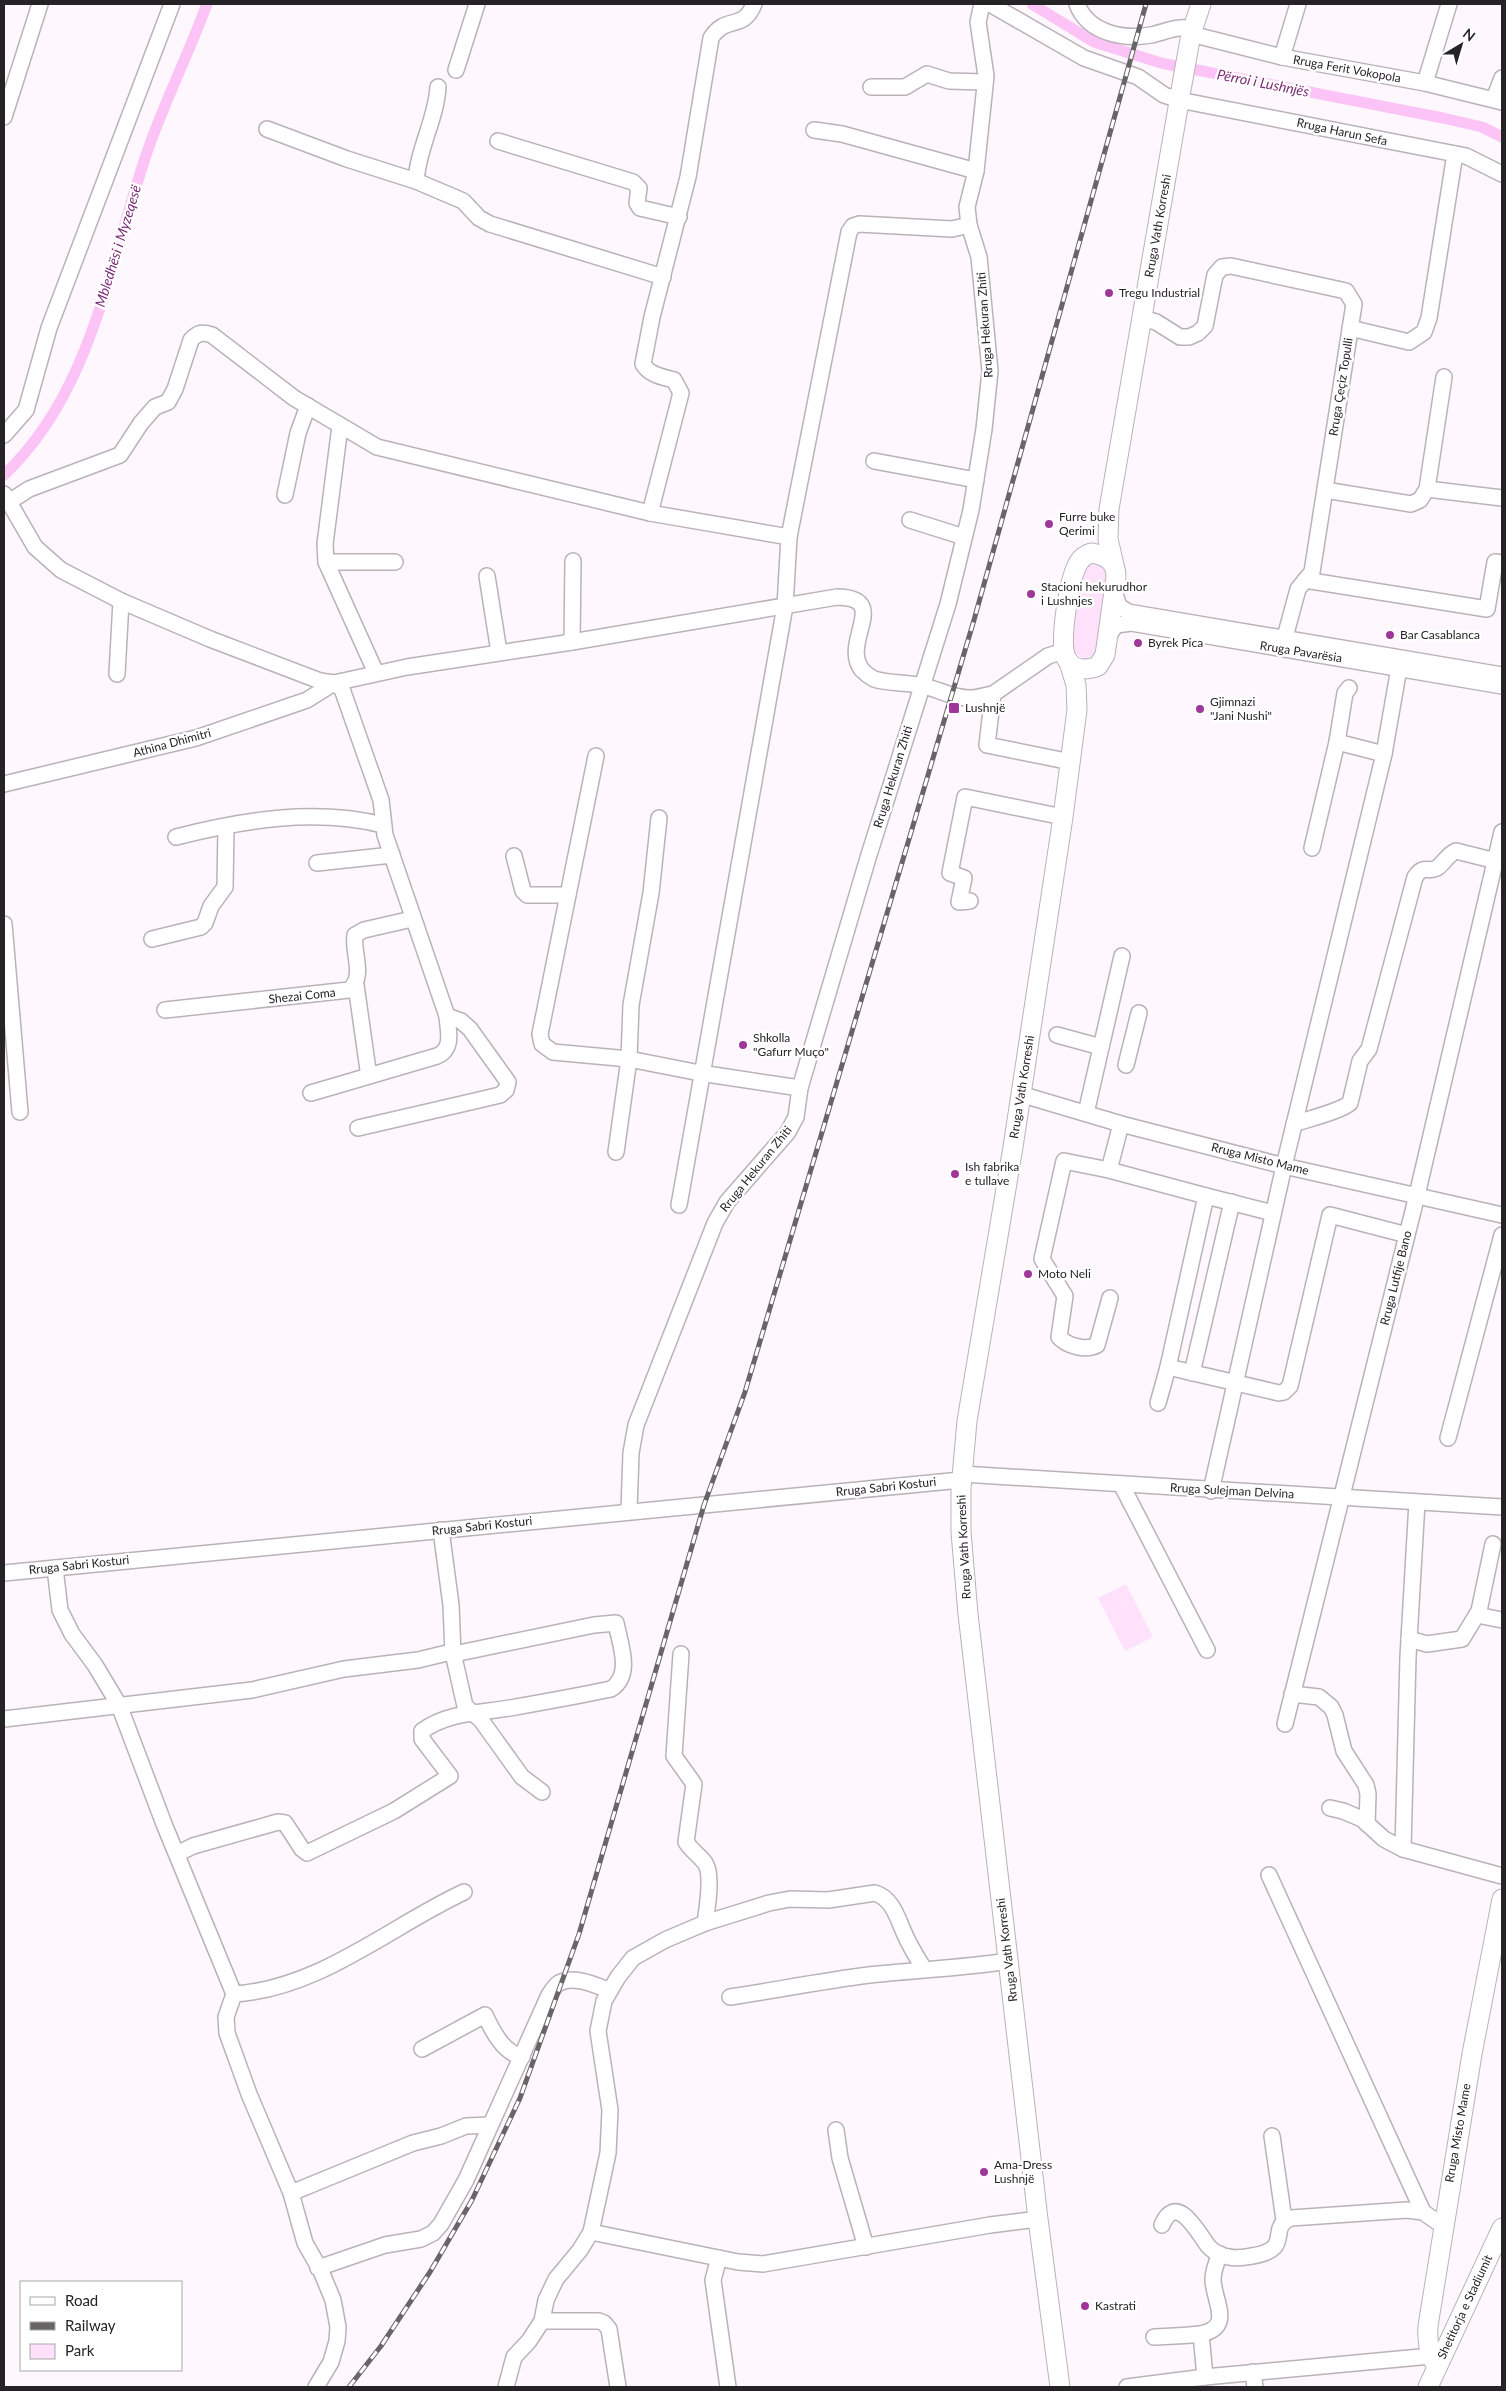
<svg xmlns="http://www.w3.org/2000/svg" width="1506" height="2391" viewBox="0 0 1506 2391" font-family="Lato,sans-serif">
<style>
.green{fill:#ffe1fb}
.lines{fill:none;stroke-linecap:round;stroke-linejoin:round}
.canal{stroke:#fcc3f6;stroke-width:11}
.minor-casing{stroke:#bab2b9;stroke-width:18}
.major-casing{stroke:#bab2b9;stroke-width:21}
.minor{stroke:#fff;stroke-width:15}
.major{stroke:#fff;stroke-width:19}
.rail-casing{stroke:#696468;stroke-width:5}
.rail{stroke:#fff;stroke-width:3;stroke-dasharray:9;stroke-linecap:butt}
.poi-dot{fill:#9f379a;stroke:#fff;stroke-width:2}
.labels{text-anchor:middle;stroke-width:5;stroke-linejoin:round;paint-order:stroke}
.street-label{font-size:12px;fill:#262326;stroke:#fff}
.poi-label{font-size:12px;fill:#262326;stroke:#fff;text-anchor:start}
.water-label{font-size:14px;font-style:italic;fill:#7a2b75;stroke:#fff}
</style>
<rect width="100%" height="100%" fill="#fef7fd"/>
<g class="green">
<path d="M1100,564L1107,572L1097,652L1090,657L1082,658L1073,651C1072,632 1076,580 1088,565Z"/>
<path d="M1126,1584L1153,1637L1125,1651L1098,1598Z"/>
</g>
<g class="lines">
<g class="canal">
<path d="M1032,4L1094,42L1161,63L1443,118L1482,127L1502,137"/>
<path d="M4,475C96,388 110,254 151,141C168,95 190,50 207,4"/>
</g>
<g class="minor-casing">
<g id="minor">
<path d="M990,4L1084,58L1138,77L1164,95L1179,100L1466,156L1502,174"/>
<path d="M1077,4C1088,33 1123,40 1151,35C1167,32 1176,25 1193,29"/>
<path d="M1191,34L1282,57L1425,83L1502,102"/>
<path d="M1282,57L1298,4"/>
<path d="M456,70L477,4"/>
<path d="M1425,83L1449,4"/>
<path d="M871,87H905L927,74L949,81L985,82"/>
<path d="M1494,99L1502,78"/>
<path d="M4,117L40,4"/>
<path d="M267,129L347,159L416,181L463,201L479,218L490,224L663,277"/>
<path d="M814,130L842,134L976,171"/>
<path d="M498,141L633,182L639,188L637,203L640,208L679,217"/>
<path d="M416,181C418,148 436,120 438,87"/>
<path d="M1142,318L1156,322L1180,337H1189L1198,333L1205,326L1215,275L1222,267L1231,266L1346,291L1354,304L1312,572L1298,589L1285,637"/>
<path d="M1350,328L1409,342L1424,332L1429,318L1455,154"/>
<path d="M1444,377L1427,489L1502,498"/>
<path d="M340,426L325,544L326,562L376,673"/>
<path d="M4,435L26,410L49,328L172,4"/>
<path d="M874,461L976,480"/>
<path d="M1325,490L1411,504L1420,500L1427,489"/>
<path d="M4,494L9,502L29,489L120,455L141,423L155,407L168,402L175,389L191,340C198,332 203,332 212,335L294,398L377,447L650,513L789,537"/>
<path d="M285,495L298,433L308,406"/>
<path d="M9,502L35,547L61,570L121,601L210,639L320,681L334,683L407,667L572,642L837,597C892,598 840,642 862,670C865,673 870,677 874,679C890,684 907,682 923,686C938,689 955,699 971,698C978,698 986,695 993,694"/>
<path d="M650,513L681,393L674,380C663,377 649,375 643,364L652,317L688,177L711,38C726,14 743,32 754,4"/>
<path d="M910,520L964,537"/>
<path d="M326,562H395"/>
<path d="M487,576L499,652"/>
<path d="M1305,580L1487,609L1495,562L1502,563"/>
<path d="M1115,594L1119,606L1128,612L1502,675"/>
<path d="M1107,638L1116,625L1131,623L1502,686"/>
<path d="M572,642L573,561"/>
<path d="M1064,651L1048,656L993,694L987,745L1071,762"/>
<path d="M117,674L121,601"/>
<path d="M1337,742L1384,754"/>
<path d="M596,756L540,1034L542,1044L553,1052L629,1059L700,1073L800,1088"/>
<path d="M4,784L196,738L307,700L334,683L342,689L381,800L385,835L447,1016C448,1031 454,1049 437,1056L311,1093"/>
<path d="M176,837C243,820 315,808 383,825"/>
<path d="M1312,848L1337,742L1345,693L1349,688"/>
<path d="M514,856L523,891L527,895H568"/>
<path d="M317,863L392,855"/>
<path d="M970,901L959,902L964,878L950,873L965,797L1063,817"/>
<path d="M4,924L20,1112"/>
<path d="M152,939L201,927L205,923L211,906L225,887L226,827"/>
<path d="M356,985L368,1070"/>
<path d="M165,1010L349,990C366,976 352,954 355,935L364,930L412,919"/>
<path d="M1057,1035L1101,1047"/>
<path d="M1126,1065L1139,1013"/>
<path d="M1020,1094L1121,1124L1284,1166L1502,1215"/>
<path d="M1086,1113L1122,956"/>
<path d="M1121,1124L1109,1170L1206,1196L1168,1367L1279,1393L1284,1392L1290,1386L1330,1215L1407,1235"/>
<path d="M1294,1124C1308,1119 1341,1111 1350,1103L1360,1061L1369,1049L1415,877C1424,864 1427,873 1437,868C1444,863 1448,854 1456,851L1496,861"/>
<path d="M358,1128L479,1100L500,1095L506,1090L508,1082L470,1029L461,1021L447,1016"/>
<path d="M616,1152L629,1059L631,1005L651,893L659,818"/>
<path d="M1109,1170L1064,1161L1042,1259L1065,1296L1059,1337C1067,1346 1086,1351 1097,1345L1110,1298"/>
<path d="M1206,1196L1273,1213"/>
<path d="M679,1205L785,606L789,537L849,232L853,226L859,224L952,229L969,225"/>
<path d="M1192,1373L1232,1202"/>
<path d="M1158,1403L1168,1367"/>
<path d="M1448,1438L1502,1235"/>
<path d="M962,1474L1502,1507"/>
<path d="M1121,1484L1207,1650"/>
<path d="M1211,1491L1284,1166L1384,754L1399,668"/>
<path d="M629,1510L631,1453L636,1425L715,1223L727,1202L788,1132L796,1117L800,1088L868,858L948,604L971,510L984,429L990,371L979,257L969,225L967,207L976,171L986,76L978,22L982,4"/>
<path d="M441,1530L451,1605L453,1653L465,1706L481,1720L522,1777L542,1792"/>
<path d="M55,1568L60,1610L72,1634L95,1665L119,1705L164,1824L234,1994L226,2017L227,2033L249,2094L291,2193L305,2243L321,2271L333,2300L338,2327L337,2341L331,2362L316,2387"/>
<path d="M4,1573L961,1480"/>
<path d="M1477,1615L1502,1620"/>
<path d="M1409,1639L1427,1644L1462,1639L1479,1611L1493,1544"/>
<path d="M681,1654L674,1756L694,1784L686,1842C692,1851 699,1855 705,1863C713,1874 707,1909 705,1923"/>
<path d="M1292,1694L1319,1697L1331,1707L1335,1715L1344,1751L1366,1785L1368,1794L1367,1824"/>
<path d="M4,1719L252,1690L344,1669L418,1660L447,1653H459L594,1625L616,1623C620,1644 633,1675 611,1689C578,1696 544,1702 510,1708C480,1713 448,1712 422,1731V1739L450,1776L394,1811L307,1853L302,1849L285,1823L278,1822L193,1846L177,1854"/>
<path d="M1285,1724L1417,1195L1502,832"/>
<path d="M1330,1808L1343,1811L1362,1819L1384,1839L1403,1849L1502,1876"/>
<path d="M1403,1849L1408,1657L1417,1502"/>
<path d="M1269,1875L1423,2212"/>
<path d="M234,1994C319,1989 389,1927 464,1892"/>
<path d="M730,1997C776,1990 822,1981 869,1975C916,1970 962,1968 1009,1961"/>
<path d="M422,2049L485,2015C493,2032 503,2052 522,2057"/>
<path d="M836,2130L840,2158L866,2247"/>
<path d="M1272,2136L1284,2220"/>
<path d="M291,2193L413,2143L441,2136L466,2126L490,2125"/>
<path d="M1162,2225C1177,2190 1199,2235 1209,2247C1214,2252 1222,2256 1229,2257C1237,2259 1245,2257 1252,2256C1295,2249 1266,2228 1291,2218L1407,2210L1423,2212L1443,2226"/>
<path d="M591,2232L738,2262L763,2264L990,2225L1038,2219"/>
<path d="M719,2258L713,2280L728,2387"/>
<path d="M318,2268L385,2245L421,2239L433,2233L441,2224L466,2180L549,1995C552,1991 555,1985 559,1983C574,1975 595,1985 608,1990"/>
<path d="M542,2321H599L604,2323L609,2329L618,2387"/>
<path d="M1201,2334L1205,2377"/>
<path d="M1154,2337C1169,2336 1185,2336 1200,2334C1234,2328 1214,2302 1213,2280C1213,2271 1216,2263 1220,2254"/>
<path d="M1253,2372L1255,2387"/>
<path d="M506,2387L514,2357L529,2341L542,2321L546,2300L556,2279L580,2250L591,2232L608,2153L610,2110L598,2031L604,2001L618,1977L633,1958L665,1940L705,1923L769,1903L790,1899L828,1900L875,1893C894,1899 898,1921 906,1937C911,1948 918,1959 924,1969"/>
<path d="M1127,2387L1205,2377L1431,2356"/>
</g>
</g>
<g class="major-casing">
<g id="major">
<path d="M1091,553C1106,555 1116,561 1116,577L1105,655L1098,666C1092,669 1088,669 1082,669C1074,668 1067,663 1065,655C1060,638 1069,577 1079,562C1082,557 1085,555 1091,553Z"/>
<path d="M1114,565L1108,539L1109,509L1181,90L1191,34L1201,4"/>
<path d="M1437,2367C1429,2353 1427,2342 1428,2326L1472,2054L1502,1899"/>
<path d="M1060,2387L1038,2219L968,1614L961,1532V1488L967,1421L1013,1147L1063,817L1077,710L1076,685L1069,662"/>
<path d="M1428,2387L1502,2228"/>
</g>
</g>
<use href="#minor" class="minor"/>
<use href="#major" class="major"/>
<g class="rail-casing">
<path id="rail" d="M349,2387L381,2346L430,2272L472,2200L520,2098L579,1934L704,1505L745,1392L974,620L1146,4"/>
</g>
<use href="#rail" class="rail"/>
</g>
<g class="poi-dot">
<circle cx="1109" cy="293" r="5"/>
<circle cx="1049" cy="524" r="5"/>
<circle cx="1031" cy="594" r="5"/>
<circle cx="1390" cy="635" r="5"/>
<circle cx="1138" cy="643" r="5"/>
<rect x="948" y="702" width="12" height="12" rx="2.5"/>
<circle cx="1200" cy="709" r="5"/>
<circle cx="743" cy="1045" r="5"/>
<circle cx="955" cy="1174" r="5"/>
<circle cx="1028" cy="1274" r="5"/>
<circle cx="984" cy="2172" r="5"/>
<circle cx="1085" cy="2306" r="5"/>
</g>
<g class="labels">
<g class="street-label">
<text transform="translate(1347 69) rotate(10)" y="4">Rruga Ferit Vokopola</text>
<text transform="translate(1342 132) rotate(12)" y="4">Rruga Harun Sefa</text>
<text transform="translate(1158 226) rotate(-80)" y="4">Rruga Vath Korreshi</text>
<text transform="translate(985 325) rotate(-94)" y="4">Rruga Hekuran Zhiti</text>
<text transform="translate(1341 387) rotate(-81)" y="4">Rruga Çeçiz Topulli</text>
<text transform="translate(1301 652) rotate(9)" y="4">Rruga Pavarësia</text>
<text transform="translate(172 743) rotate(-15)" y="4">Athina Dhimitri</text>
<text transform="translate(893 777) rotate(-73)" y="4">Rruga Hekuran Zhiti</text>
<text transform="translate(302 996) rotate(-6)" y="4">Shezai Coma</text>
<text transform="translate(1022 1087) rotate(-81)" y="4">Rruga Vath Korreshi</text>
<text transform="translate(1260 1159) rotate(14)" y="4">Rruga Misto Mame</text>
<text transform="translate(756 1169) rotate(-51)" y="4">Rruga Hekuran Zhiti</text>
<text transform="translate(1396 1278) rotate(-76)" y="4">Rruga Lutfije Bano</text>
<text transform="translate(886 1487) rotate(-6)" y="4">Rruga Sabri Kosturi</text>
<text transform="translate(1232 1491) rotate(3)" y="4">Rruga Sulejman Delvina</text>
<text transform="translate(482 1526) rotate(-6)" y="4">Rruga Sabri Kosturi</text>
<text transform="translate(964 1547) rotate(-93)" y="4">Rruga Vath Korreshi</text>
<text transform="translate(79 1565) rotate(-6)" y="4">Rruga Sabri Kosturi</text>
<text transform="translate(1007 1950) rotate(-97)" y="4">Rruga Vath Korreshi</text>
<text transform="translate(1458 2133) rotate(-80)" y="4">Rruga Misto Mame</text>
<text transform="translate(1465 2307) rotate(-65)" y="4">Shetitorja e Stadiumit</text>
</g>
<g class="poi-label">
<text x="1119" y="297">Tregu Industrial</text>
<text x="1059" y="521">Furre buke<tspan x="1059" dy="14">Qerimi</tspan></text>
<text x="1041" y="591">Stacioni hekurudhor<tspan x="1041" dy="14">i Lushnjes</tspan></text>
<text x="1400" y="639">Bar Casablanca</text>
<text x="1148" y="647">Byrek Pica</text>
<text x="1210" y="706">Gjimnazi<tspan x="1210" dy="14">"Jani Nushi"</tspan></text>
<text x="965" y="712">Lushnjë</text>
<text x="753" y="1042">Shkolla<tspan x="753" dy="14">"Gafurr Muço"</tspan></text>
<text x="965" y="1171">Ish fabrika<tspan x="965" dy="14">e tullave</tspan></text>
<text x="1038" y="1278">Moto Neli</text>
<text x="994" y="2169">Ama-Dress<tspan x="994" dy="14">Lushnjë</tspan></text>
<text x="1095" y="2310">Kastrati</text>
</g>
<g class="water-label">
<text transform="translate(1263 83) rotate(11)" y="5">Përroi i Lushnjës</text>
<text transform="translate(118 246) rotate(-73)" y="5">Mbledhësi i Myzeqesë</text>
</g>
</g>
<rect width="1506" height="2391" fill="none" stroke="#262326" stroke-width="10"/>
<rect x="20" y="2281" width="162" height="90" fill="#ffffff" stroke="#a8a7a8"/>
<rect x="30" y="2297" width="25" height="8" fill="#ffffff" stroke="#a8a7a8"/>
<text x="65" y="2306" font-size="15" fill="#262326">Road</text>
<rect x="30" y="2322" width="25" height="8" fill="#696468" stroke="#a8a7a8"/>
<text x="65" y="2331" font-size="15" fill="#262326">Railway</text>
<rect x="30" y="2344" width="25" height="15" fill="#ffe1fb" stroke="#a8a7a8"/>
<text x="65" y="2356" font-size="15" fill="#262326">Park</text>
<g transform="translate(1461 45) rotate(38)" stroke="#ffffff" stroke-width="4" paint-order="stroke">
<path d="M0-4L9 19L0 12L-9 19Z" fill="#262326"/>
<text y="-8" font-size="14" font-weight="bold" text-anchor="middle" fill="#262326">N</text>
</g>
</svg>
